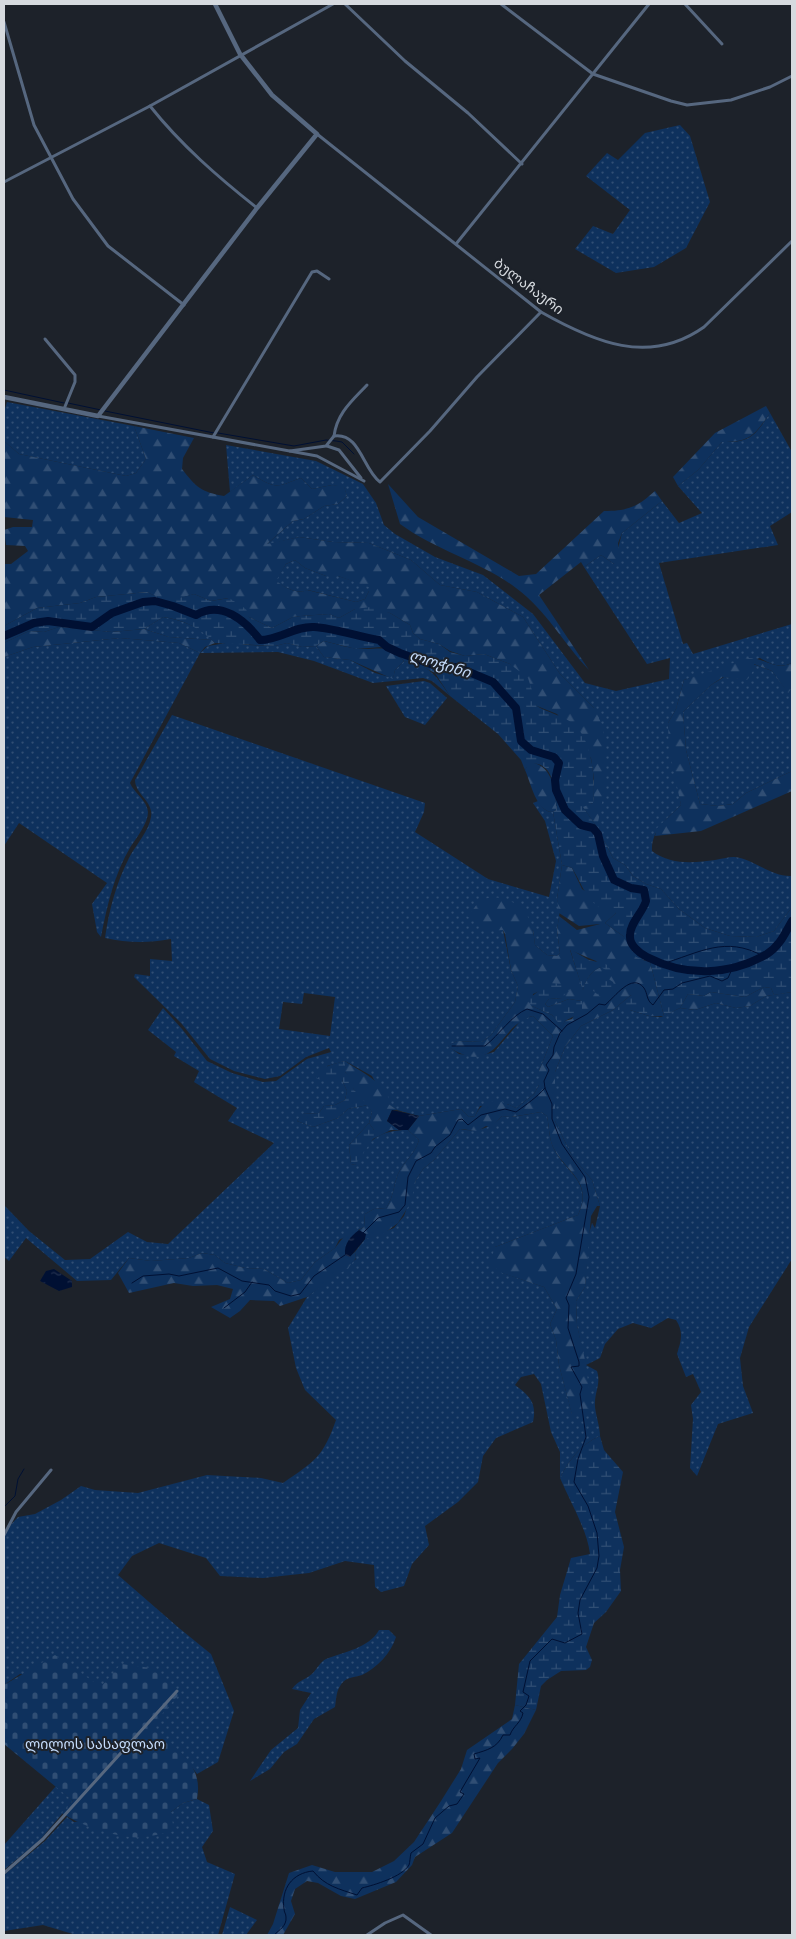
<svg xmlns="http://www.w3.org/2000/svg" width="796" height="1939" viewBox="0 0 796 1939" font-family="Karla,'Noto Sans Georgian',sans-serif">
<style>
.green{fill:url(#green-dots);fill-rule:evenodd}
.forest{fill:url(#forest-firs);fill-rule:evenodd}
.wetland{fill:url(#wetland-marsh)}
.cemetery{fill:url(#cemetery-stones)}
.water{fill:url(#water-ripples)}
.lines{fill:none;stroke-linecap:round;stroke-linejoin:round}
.stream{stroke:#001033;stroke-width:1}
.river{stroke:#001033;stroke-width:8}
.minor{stroke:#56677f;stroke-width:3}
.tertiary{stroke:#56677f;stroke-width:4.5}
.labels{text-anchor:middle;stroke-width:4;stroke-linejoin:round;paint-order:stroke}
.street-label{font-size:14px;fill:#d6dadf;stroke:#1d222a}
.park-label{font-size:14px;fill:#c5dcfc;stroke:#1d222a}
.water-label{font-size:15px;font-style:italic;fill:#c6ddfc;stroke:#1d222a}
</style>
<defs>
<pattern id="green-dots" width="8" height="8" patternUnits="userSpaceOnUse" patternTransform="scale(1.25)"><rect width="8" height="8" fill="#0e315d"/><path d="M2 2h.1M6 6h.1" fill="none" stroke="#304e74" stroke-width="1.8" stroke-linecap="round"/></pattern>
<pattern id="forest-firs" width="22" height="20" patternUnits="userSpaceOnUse" patternTransform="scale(1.25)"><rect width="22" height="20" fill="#0e315d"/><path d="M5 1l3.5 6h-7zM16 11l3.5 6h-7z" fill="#304e74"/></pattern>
<pattern id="wetland-marsh" width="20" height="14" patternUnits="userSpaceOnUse" patternTransform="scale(1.25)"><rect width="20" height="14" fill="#0e315d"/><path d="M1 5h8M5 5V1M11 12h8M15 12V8" fill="none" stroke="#304e74"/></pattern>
<pattern id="cemetery-stones" width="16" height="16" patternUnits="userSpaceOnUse" patternTransform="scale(1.25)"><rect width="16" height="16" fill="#0e315d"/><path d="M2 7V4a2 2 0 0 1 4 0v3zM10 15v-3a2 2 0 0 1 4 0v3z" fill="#304e74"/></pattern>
<pattern id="water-ripples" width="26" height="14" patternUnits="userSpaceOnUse" patternTransform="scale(1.25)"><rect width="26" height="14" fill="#001033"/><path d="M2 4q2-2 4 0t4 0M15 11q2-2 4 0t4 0" fill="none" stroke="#243250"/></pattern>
</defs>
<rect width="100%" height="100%" fill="#1d222a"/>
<g class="green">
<path d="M680,125L690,136L710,202L686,248L654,267L616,273L575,249L593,226L613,234L630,210L586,176L607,153L618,160L645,133Z"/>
<path d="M7,402L134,426L146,459L136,473L126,476L19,454L4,441V412Z"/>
<path d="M770,413L792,452V512L770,526L778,545L659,563L683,644L687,643L693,654L792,624V663C780,668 771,665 760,658L684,680L676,709L668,723L681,805C667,819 651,830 652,851C670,865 694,863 715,860C721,859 728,857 734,857C755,859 770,877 792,876V907L774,931L756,937L730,936L705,928L679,909L661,889L646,884L633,876L625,865L613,858L597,827L594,708L560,674L523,617L477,592L440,585L411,560L369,543L333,542L299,537L266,545L293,521L304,519L324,506L338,504L347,496L344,487L332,485L312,489L301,478C276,487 277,490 253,475L230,492L226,445L316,461L363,484L376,503L384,525L395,534L435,557L483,575L533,614L585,683L616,691L669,679L670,658L647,664L584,567L601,555L614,564L622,533L662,501L679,523L702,513L678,486L698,470L722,442C750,443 755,436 770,413Z"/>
<path d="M295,560L305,568L326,576H338L369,586V591L365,599L356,602L308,590C296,595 285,587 275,581L286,564Z"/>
<path d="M163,617C182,620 198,626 212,640L169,637L144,629Z"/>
<path d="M120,638L179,643L200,653L208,646L232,642L246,645L275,646L287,643L302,647L316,646L324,657L350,660L375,673L393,678L395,670L404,661C429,664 437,677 450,696L432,681L423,678L373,683L314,661L278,652L200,653L130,783C134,793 147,800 148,812C148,823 137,837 131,846C114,874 107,906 101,937L97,932L92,904L107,883L19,823L4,846V657L33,647Z"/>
<path d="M753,664L772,671L788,692L792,688V771L746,793L733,804L718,806L700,804L686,750L683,712L711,685L724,677L747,679Z"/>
<path d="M424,681L430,683L447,698L425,725L405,717L386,686Z"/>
<path d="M172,715L425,803L424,812L415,832L488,879L549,897L556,861L545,821L533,803L538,801C542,807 545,812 553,812L562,865L557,899L560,910L557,930L560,953L557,956L547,955L535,945L533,930L474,910L468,916L503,930L511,970L518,986L515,1002L491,1035L482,1042L457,1041L448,1046L459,1054L479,1056L494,1052L522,1019L533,1016L553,1036L539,1071V1085L534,1094L516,1108L507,1104L480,1106L475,1116L469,1117L461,1109L419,1116L397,1110L386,1103L372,1076L345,1061L327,1066L325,1079L342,1080L347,1091L345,1100L335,1105L324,1106L319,1113L302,1114L297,1121L313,1127L338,1118L348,1109L368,1105L372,1112L369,1123L349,1145L351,1164L355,1165C366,1140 380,1130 408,1130L419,1140C415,1154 404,1161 398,1174C393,1186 394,1197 386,1208L374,1209L365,1214L364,1227L339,1240L335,1248L315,1262L301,1280L288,1283L264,1269L245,1268L225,1263L215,1255L202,1253L189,1258L151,1261L129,1258L111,1280L77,1281L26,1238L9,1261L4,1257V1205L29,1231L65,1260L90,1259L128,1232L147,1242L168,1244L274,1143L228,1121L237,1108L194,1082L199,1071L174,1056L176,1052L148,1030L163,1008L182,1029L207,1061L232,1073L263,1082L276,1081L307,1059L331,1052L329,1048L306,1057L280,1076L265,1079L234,1071L210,1059L181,1023L134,977L135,974L150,976V959L172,961L171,939C148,943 128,943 105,938C109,910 116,884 129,858C135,846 149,831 151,817C154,802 135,794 135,780ZM304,993L335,997L330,1036L279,1029L283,1002L302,1004Z"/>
<path d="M792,992V1259L749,1327L740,1358L743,1386L753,1413L718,1424L697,1476L690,1468L693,1419L691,1405L701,1392L693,1374L686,1377L677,1354C681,1341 684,1332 676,1320L668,1318L651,1328L633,1323L618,1329L605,1344L600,1358L586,1365L597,1371C601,1383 595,1391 595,1403C594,1410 600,1426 600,1436C581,1444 569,1460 560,1478V1452L551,1432L541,1384L534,1374L521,1377L515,1385C530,1396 537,1403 533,1422L496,1438L483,1456L478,1482L458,1502L425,1526L429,1545L412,1564L404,1586L381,1592L375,1587L374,1565L345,1561L309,1573L263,1578L220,1576L206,1558L159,1543L132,1556L118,1575L179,1628L211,1654L234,1711L218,1762L197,1774L184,1756L101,1687L20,1674L4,1685V1532L18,1517L35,1514L61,1500L81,1486L95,1490L138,1493L207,1475L261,1478L283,1483C315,1461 323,1457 336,1420L305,1390L296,1368L288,1328L307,1297L356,1259L355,1252L365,1239L394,1228L398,1223L404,1216L416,1180L423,1169L434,1160L460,1129C475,1133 493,1128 502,1116L512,1117L541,1112L547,1116C549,1125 549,1138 553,1147C565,1173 594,1181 578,1215L495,1247L503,1273L544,1287L557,1309L550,1324L556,1340L559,1365L572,1414L585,1365L577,1325L576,1301L585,1287L588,1237L592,1223L595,1228L600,1206L592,1180L572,1156L555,1121V1072L565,1047L581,1026L613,1010H630L649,1016L661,1017L680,1008L695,1010L716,1003L736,1008L750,1006L766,996Z"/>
<path d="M379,1630H389L396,1637C391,1653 377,1668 362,1675C352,1678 344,1677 339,1688C336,1693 336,1702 335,1707L314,1719L297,1744L284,1752L270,1769L250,1781L271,1750L298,1728L300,1710L311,1693L292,1689C298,1680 306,1680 313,1673C317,1669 320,1662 326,1659C344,1652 369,1648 379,1630Z"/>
<path d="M56,1786L73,1801L40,1840L4,1870V1845Z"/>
<path d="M197,1799L209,1805L213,1831L202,1847L207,1862L235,1874L218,1935H76L43,1925L4,1931V1875L45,1841L67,1817L74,1822L171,1812L183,1803Z"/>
<path d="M230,1907L257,1920L246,1935H222Z"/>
</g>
<g class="forest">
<path d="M766,406L770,413C754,436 750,442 722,442L698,470L678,486L673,477L715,433Z"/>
<path d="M134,426L194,438L183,458L182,469C196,487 201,492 224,496L253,475C277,490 276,487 301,478L312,489L332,485L344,486L347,496L338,504L324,506L304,519L293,521L267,544L299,537L333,542L369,543L411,560L440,585L477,592L523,617L560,674L594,708L603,727L606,754L604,793L597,827L582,806L593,803L594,779L591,758L557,714L537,706L510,664L484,654L465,656L450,651L439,644L420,639L413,633L410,625L390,613L355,609L339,618L329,614L301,616L293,617L272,628L249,617L228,598L211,601L194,594L175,600L161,599L147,592L96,597L80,603L37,608L4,626V564H11L28,551L25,546L6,545L4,530L13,527H32L33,520L4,517V441L19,454L126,476L136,473L146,459ZM295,560L305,568L326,576H338L369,587V591L365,599L356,602L307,590C296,595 285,587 276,581L286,564Z"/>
<path d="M388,484L418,517L519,576L536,574L604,511C628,511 637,507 655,491L662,501L622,533L618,543L620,560L614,564L601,555L584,567L581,562L539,595L589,670C564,644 546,610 516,588C480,561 437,551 400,524Z"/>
<path d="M59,627L112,632L144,629L169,637L212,640L215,643L205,647L200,653L179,643L120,638L33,647L4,657V643L29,631L44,632Z"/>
<path d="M324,641C336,644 351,649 364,649C385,649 385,645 404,661L395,670L393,679L350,660L324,657L316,646Z"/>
<path d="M748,658C766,658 774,671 792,663V688L788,693L772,671L754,664L753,671L747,680L723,677L711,685L683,712L686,750L700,804L718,806L733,804L746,793L792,771V791L701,831L655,836L657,828L681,805L669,749L668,723L676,709L684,680Z"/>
<path d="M533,763C552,766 557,793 556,810L553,812C536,812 531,783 525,770L528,765Z"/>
<path d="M562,865L572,868L582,889L616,913L605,923L623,936L643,960L650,962L664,1016H649L631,995L613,1010L581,1026L565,1047L555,1072V1121L572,1156L592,1180L600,1206H597L591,1216L585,1287L576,1301L577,1325L585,1360L589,1388L590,1414L572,1415L559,1365L556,1340L550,1324L557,1309L544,1287L502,1273L490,1263L495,1247L578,1215C594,1181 566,1173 553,1147C549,1138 549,1125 547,1116L541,1112L511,1117L502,1116L491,1128L486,1126L478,1131L460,1129L434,1160L423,1169L416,1180L411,1202L398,1223L382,1235L365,1239V1234L350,1256L355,1252L356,1258L349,1267L307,1297L280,1306L274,1301L250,1300L240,1311L230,1318L211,1307L230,1299L233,1289L217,1285L193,1286L174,1283L129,1293L118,1273L129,1258L151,1261L189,1258L202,1253L215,1255L225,1263L245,1268L264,1269L288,1283L301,1280L315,1262L335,1248L349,1230H359L364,1227L365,1214L374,1209L386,1208C394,1197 393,1186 398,1174C404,1161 415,1154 419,1140L408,1130L419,1116L461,1109L469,1117L475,1116C485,1096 498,1099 516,1108L534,1094L539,1085V1071L553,1036L533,1016C498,1024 498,1080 447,1046L457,1041L482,1042L491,1035L515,1002L518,986L511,970L505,934L503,930L487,931L467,916C472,912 476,904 481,901C494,893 515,900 524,911C532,920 534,934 535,945L547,955L557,956L560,953L557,930L559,916L577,930L600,924L579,926L559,913L557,899ZM570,950L596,961L601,967C592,970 585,980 583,990ZM542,990L562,998L549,999L545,1004L548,1007L569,999L582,1001L572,1019L565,1021L562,1026L552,1015L532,1006L533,994Z"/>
<path d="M764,987L771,988L774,995L766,996L750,1006L736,1008L716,1003L695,1010L680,1008L688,994L704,996L711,992L745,997Z"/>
<path d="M345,1061C365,1075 375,1076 389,1098L387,1103L397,1110H392L387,1121L399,1130H374L369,1123L372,1112C367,1104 357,1097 354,1090C351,1082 351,1078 345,1072Z"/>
<path d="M515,1705L536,1710L524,1734L512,1749L498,1763L452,1833L415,1857L412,1865L396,1882L355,1899L341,1896L318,1883L307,1881L295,1889L291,1901L295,1914L283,1935H267L273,1924L289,1873L312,1865L335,1872H372L394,1861L414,1842L441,1801L461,1769L467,1750L512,1719Z"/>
</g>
<g class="wetland">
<path d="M147,592C167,602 173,600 194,594L211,601L229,598L246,609L249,617L272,628L293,617L301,616L329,614L339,618L355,609L371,607L390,613L410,625L413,633L420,639L439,644L450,652L465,656L484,654L510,664L528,678L537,706C548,713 562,715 572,723C592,737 596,780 593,803L583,807L597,827L613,858L625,865L633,876L646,884L661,889L679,909L705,928L730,936L756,937L774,931L792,907V992L774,995L771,988L764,987L745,997L711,992L704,996L688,994L680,1008L664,1016L650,962L636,957L623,936L605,923L616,913C588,909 585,889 572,868L562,865L553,812L556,810C557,799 554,780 548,771C541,762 530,761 525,770L521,760L498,734L450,696L435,673L421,666L404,661L394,652L381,647L356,649L324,641L316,646L302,647L287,643L275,646L215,643C200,628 184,620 163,617L144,629L112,632L59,627L44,632L29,631L4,643V626L37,608L80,603L96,597Z"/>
<path d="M570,949L589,960L606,964L611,970L607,971L601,967C591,971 585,980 583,991Z"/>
<path d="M607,978L613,982L616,989L602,998L592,990L593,985Z"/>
<path d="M549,983L560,984L569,990L562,998L549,999L545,1004L548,1007L569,999L582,1001V1012L565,1021L562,1027L552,1015L532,1006L527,1000Z"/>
<path d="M631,995L639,997L649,1016L630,1010H613Z"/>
<path d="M345,1061V1072L352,1078L354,1090L368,1105L348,1109L338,1118L313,1127L297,1121L301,1114L319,1113L324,1106L335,1105L345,1100L347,1091L342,1080H320L314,1076C322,1066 333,1064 345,1061Z"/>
<path d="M369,1123L374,1130H391L373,1139L355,1165L351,1164L349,1145Z"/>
<path d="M600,1436L604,1450L623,1472L615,1512L624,1547L620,1570L621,1591L606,1612L594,1623L586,1647L592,1660L590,1667L586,1670L561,1671L547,1680L541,1686L536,1710L515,1705L519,1664L557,1617L560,1595L571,1558L590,1554C587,1529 570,1502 560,1478C569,1460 581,1444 600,1436Z"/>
</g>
<path class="cemetery" d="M55,1655L101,1687L121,1664L151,1668L181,1692L151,1727C175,1748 204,1763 197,1799L183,1803L171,1812L174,1831C164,1833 153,1836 143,1837C123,1840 78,1825 62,1813L73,1801L4,1744V1685Z"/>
<g class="water">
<path d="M392,1110L419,1116L408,1130H399L387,1121Z"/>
<path d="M359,1230L366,1234L365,1239L350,1257L345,1255C344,1243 350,1237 359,1230Z"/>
<path d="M54,1269L72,1281V1287L59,1291L40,1281L46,1271Z"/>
</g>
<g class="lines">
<g class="stream">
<path d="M4,390L64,403"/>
<path d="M68,403L101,410"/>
<path d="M105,411L214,433"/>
<path d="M218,433L294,446L326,440L336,441L342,442L354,454"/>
<path d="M662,964C699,953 725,935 763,956"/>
<path d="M452,1046H485C499,1035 512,1015 527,1009L543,1014L562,1031"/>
<path d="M363,1233L378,1218L399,1212L405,1205L408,1177L416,1161L431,1153L435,1147L450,1135L458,1120L462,1119L468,1125L481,1115L505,1109L516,1112C527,1104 536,1098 545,1088"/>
<path d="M132,1283L143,1276L169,1274L179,1276L218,1268L242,1281L269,1285L275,1291L291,1296L300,1294L314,1276L345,1255"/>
<path d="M224,1308L245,1292L252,1282"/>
<path d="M4,1507L15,1496L18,1479L24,1469"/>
<path d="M274,1935C279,1930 287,1926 286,1917C286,1914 284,1912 284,1909C281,1889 292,1873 313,1871C325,1886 339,1889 357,1895L362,1888C374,1885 402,1877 409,1865C410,1862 410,1857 411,1853L423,1844L435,1818L449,1806L457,1804L464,1794L460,1792L480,1758L475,1759L474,1754C487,1750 497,1748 503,1735H510C513,1726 521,1723 523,1713L520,1711L526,1705L529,1696L523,1692L530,1661L552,1639L565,1643L582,1634L578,1613L580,1600L597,1568L599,1556L597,1533L588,1506L574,1482L578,1459L586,1437L580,1394L582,1387L571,1367L579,1366V1362L568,1328L569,1305L566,1298L576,1274L589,1197L585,1177L562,1144L552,1119V1104L545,1088L544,1081L549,1070L546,1065L553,1055L554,1047L560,1033L567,1025L587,1014L599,1004L605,1005C615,997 632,972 644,988C648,994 646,1000 653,1005L664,990L673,989L682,983L710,976L722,981L728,978L733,967"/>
</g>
<path class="river" d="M4,636L34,623L48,621L92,627L112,613L143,602L155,601L173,606L196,615C221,600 245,620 260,640C279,640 295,626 314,627C334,628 359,637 379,640L387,647L400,653L439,667H457L493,682L516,708L521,741L531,750L554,757L559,763L555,780L556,790L565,810L581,825L593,828L598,834L603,856L614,880L631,888L644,890L646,901C643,912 630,923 630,935C629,945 639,953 647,957C686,977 729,976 767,954C780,946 785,933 792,921"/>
<g class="minor">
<path d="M345,4L405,61L468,113L522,164"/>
<path d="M501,4L593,74L671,101L687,105L731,100L770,87L792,76"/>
<path d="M685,4L722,44"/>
<path d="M4,22L34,125L73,199L108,246L184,305"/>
<path d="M150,106C181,145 218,177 257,208"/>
<path d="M317,134L541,312C594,342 649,366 704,327L792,241"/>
<path d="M4,182L150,106L333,4"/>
<path d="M456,244L649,4"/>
<path d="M45,339L75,375V382L64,409"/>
<path d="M98,416L317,456L364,481"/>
<path d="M334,436C337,413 352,401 367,385"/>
<path d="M213,437L312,272L317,271L329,279"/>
<path d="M327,446L339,450L361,478"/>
<path d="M290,451L326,446L334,436C360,432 363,470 380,482L430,431L477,377L541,312"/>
<path d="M4,1535L16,1512L51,1470"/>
<path d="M4,1873L43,1839L177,1691"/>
<path d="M367,1935L385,1923L403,1915L431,1935"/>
</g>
<path class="tertiary" d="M4,397L98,416L257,208L317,134L272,95L240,54L215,4"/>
</g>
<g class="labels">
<g class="street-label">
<text transform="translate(529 286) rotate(37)" y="5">ბულაჩაური</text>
</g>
<g class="park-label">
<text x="95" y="1749">ლილოს სასაფლაო</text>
</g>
<g class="water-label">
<text transform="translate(440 664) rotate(17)" y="5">ლოჭინი</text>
</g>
</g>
<rect width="796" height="1939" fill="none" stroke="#d6dadf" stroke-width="10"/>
</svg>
